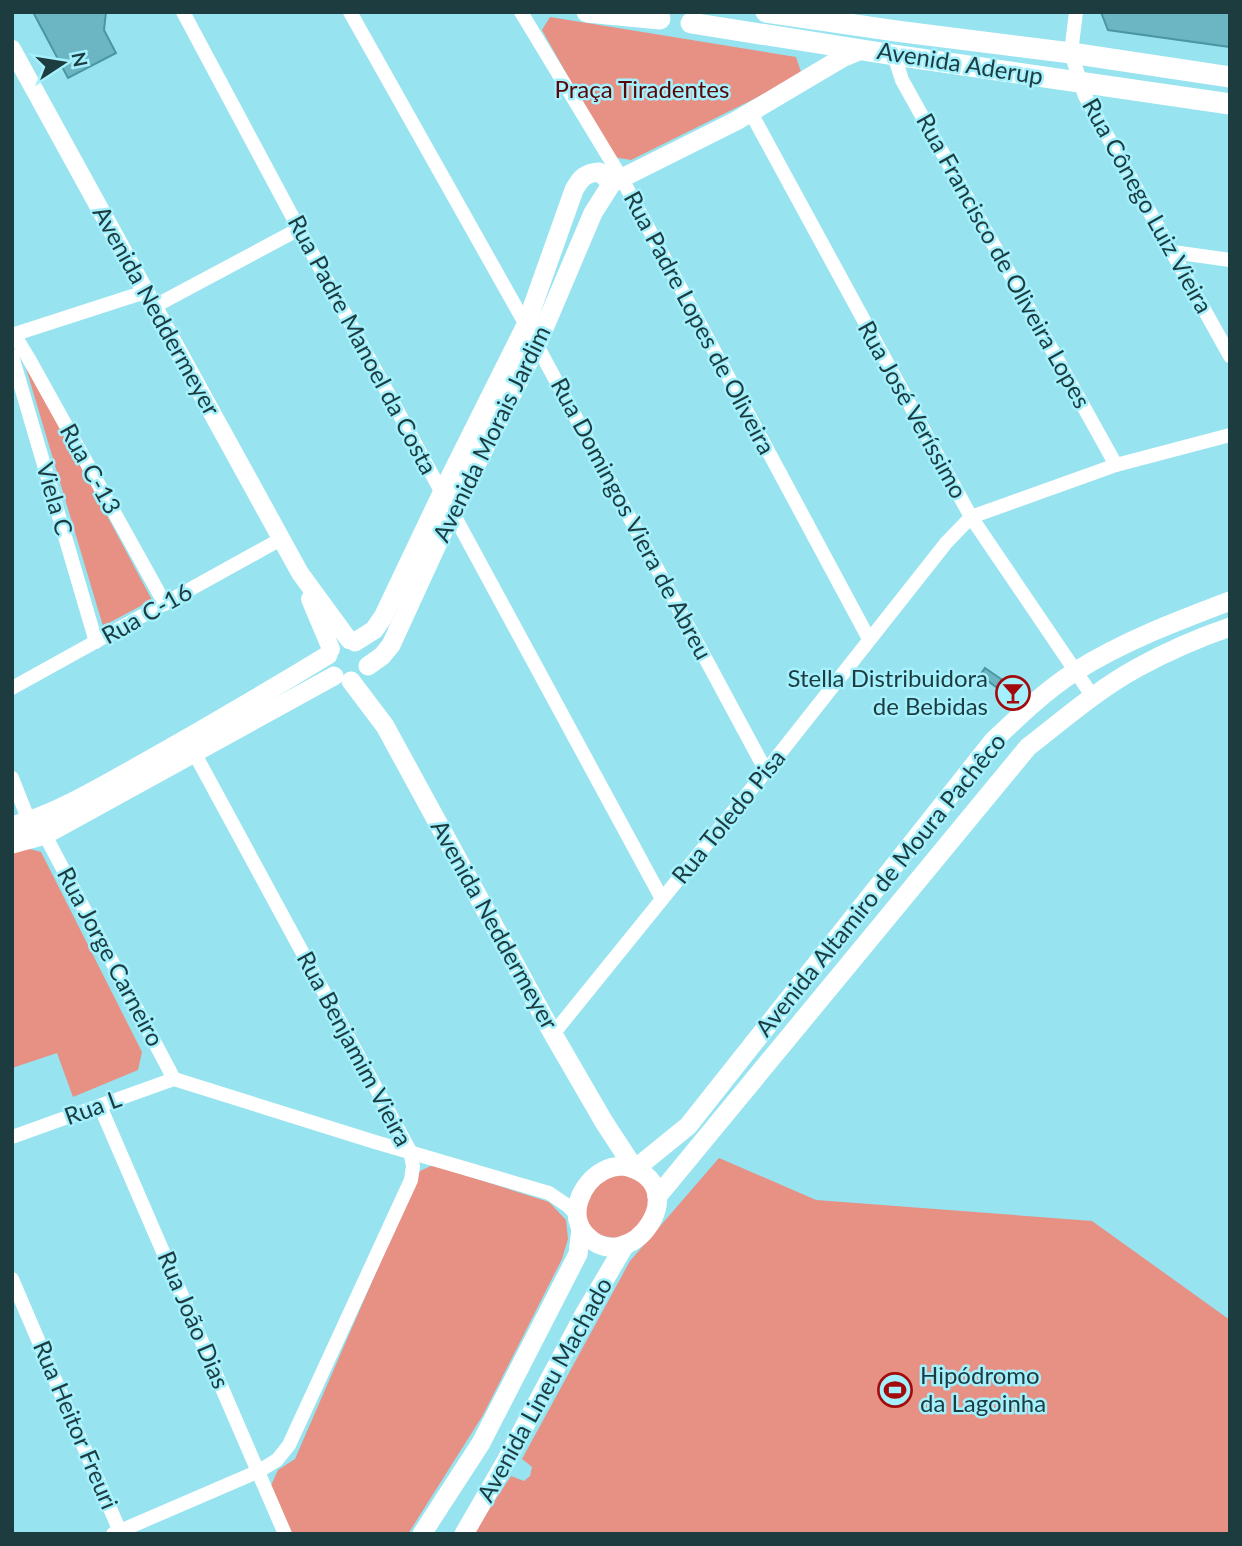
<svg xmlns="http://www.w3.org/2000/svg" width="1242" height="1546" viewBox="0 0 1242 1546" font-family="Lato,sans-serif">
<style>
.green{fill:#e79084}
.building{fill:#6bb6c2;stroke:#4b96a2;stroke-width:2}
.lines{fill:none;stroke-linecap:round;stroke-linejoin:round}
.minor{stroke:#fff;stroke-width:14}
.tertiary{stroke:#fff;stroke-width:18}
.secondary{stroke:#fff;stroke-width:19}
.primary{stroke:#fff;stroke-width:21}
.labels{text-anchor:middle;stroke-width:5;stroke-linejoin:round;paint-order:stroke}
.street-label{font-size:24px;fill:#1c3c40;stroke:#a4f0fc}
.park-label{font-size:24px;fill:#5b0605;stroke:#a4f0fc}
.poi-label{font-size:24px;fill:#1c3c40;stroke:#a4f0fc;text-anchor:end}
</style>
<rect width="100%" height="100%" fill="#97e3ef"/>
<g class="green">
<path d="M550,17L796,57L802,75L631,160L613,157L542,30Z"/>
<path d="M23,358L152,600L103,626Z"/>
<path d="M26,848L41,852L142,1052L138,1070L73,1097L57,1053L12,1068V851Z"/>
<path d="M719,1158L816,1200L1092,1221L1230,1320V1534H473L511,1476L524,1481L530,1476L532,1467L522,1459L630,1261Z"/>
<path d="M433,1165L549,1202L566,1220L568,1239L562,1259L483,1415L408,1534H288L269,1490L278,1470L295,1459L420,1171Z"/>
<path d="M627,1171L650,1188L647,1217L624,1240L589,1233L581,1202L596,1181Z"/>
</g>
<g class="building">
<path d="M33,12H106L104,30L116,53L68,78Z"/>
<path d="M1101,12H1230V47L1108,30Z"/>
<path d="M985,668L1017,690L1025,694L1016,702L980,675Z"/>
</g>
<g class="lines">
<g class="minor">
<path d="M183,12L299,229L662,899"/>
<path d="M350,12L526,325L766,771"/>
<path d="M521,12L622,179L869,639"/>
<path d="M1076,12L1071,53L1085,96L1230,356"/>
<path d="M894,55L902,80L1116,465"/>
<path d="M751,113L971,517L1093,697"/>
<path d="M1173,252L1230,260"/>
<path d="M153,307L299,229"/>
<path d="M14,334L29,359L165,604"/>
<path d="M12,335L145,292"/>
<path d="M12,356L96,642"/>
<path d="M12,688L281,539"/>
<path d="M12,778L29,821L46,837L174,1079"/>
<path d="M553,1034L766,771L946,543L971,517L1116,465L1230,435"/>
<path d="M174,1079L375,1142L549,1193L568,1206L576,1214"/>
<path d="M100,1106L285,1534"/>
<path d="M12,1137L174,1079"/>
<path d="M12,1279L121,1534"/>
<path d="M113,1534L259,1471L277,1460L289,1445L411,1180L413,1166L410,1151L190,745"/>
</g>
<g class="tertiary">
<path d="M12,49L300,573L349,640"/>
<path d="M310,599L331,649"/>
</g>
<g class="secondary">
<path d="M612,183L736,121L842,58L861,50"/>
<path d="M355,642L374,630L383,617L442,493L526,325L574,190C581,177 586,173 599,172L612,183"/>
<path d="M368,666L382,656L391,645L452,512L537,345L593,213L612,183"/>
<path d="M351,681L385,726L553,1034L604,1122L634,1168"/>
<path d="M12,826C55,814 95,790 133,769C199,732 264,694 328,655"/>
<path d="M12,844L45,835L334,676"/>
<path d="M624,1166C699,1183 630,1281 586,1235C567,1215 581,1183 603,1171C610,1167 616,1166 624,1166Z"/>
<path d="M635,1169L688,1126L993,741C1019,716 1046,690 1076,671C1124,641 1177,621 1230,601"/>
<path d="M657,1197L1028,747C1063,720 1097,690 1137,668C1166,652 1198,638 1230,627"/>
<path d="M422,1534L481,1443L578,1254L581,1229"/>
<path d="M464,1534L506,1461L586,1311L625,1245"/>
</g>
<g class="primary">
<path d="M587,12L660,19"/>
<path d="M766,12L896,31L1071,53L1230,77"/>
<path d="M691,23L894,55L1230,104"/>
</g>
</g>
<defs>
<g id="bar-ring" transform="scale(1.75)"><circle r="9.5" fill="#a4f0fc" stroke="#a20a0b" stroke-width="1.5"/><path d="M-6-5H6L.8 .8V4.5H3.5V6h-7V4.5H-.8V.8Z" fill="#a20a0b"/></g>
<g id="stadium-ring" transform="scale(1.75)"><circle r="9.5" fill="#a4f0fc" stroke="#a20a0b" stroke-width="1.5"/><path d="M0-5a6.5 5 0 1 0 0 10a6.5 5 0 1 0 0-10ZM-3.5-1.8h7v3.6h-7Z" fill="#a20a0b"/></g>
</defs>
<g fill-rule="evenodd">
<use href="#bar-ring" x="1013" y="693"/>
<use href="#stadium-ring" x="895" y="1390"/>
</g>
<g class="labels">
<g class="street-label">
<text transform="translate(960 64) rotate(9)" y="8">Avenida Aderup</text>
<text transform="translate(1147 206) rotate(61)" y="8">Rua Cônego Luiz Vieira</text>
<text transform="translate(1003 261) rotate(61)" y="8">Rua Francisco de Oliveira Lopes</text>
<text transform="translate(156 311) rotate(61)" y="8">Avenida Neddermeyer</text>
<text transform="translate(699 323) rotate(62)" y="8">Rua Padre Lopes de Oliveira</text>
<text transform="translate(362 345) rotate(62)" y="8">Rua Padre Manoel da Costa</text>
<text transform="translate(912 410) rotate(61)" y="8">Rua José Veríssimo</text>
<text transform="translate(492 434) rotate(-64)" y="8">Avenida Morais Jardim</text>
<text transform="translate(90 469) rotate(61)" y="8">Rua C-13</text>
<text transform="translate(54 499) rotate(74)" y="8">Viela C</text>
<text transform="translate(631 519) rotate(62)" y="8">Rua Domingos Viera de Abreu</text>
<text transform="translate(147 614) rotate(-29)" y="8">Rua C-16</text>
<text transform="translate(729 817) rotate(-51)" y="8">Rua Toledo Pisa</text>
<text transform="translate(881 885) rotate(-51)" y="8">Avenida Altamiro de Moura Pachêco</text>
<text transform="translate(494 925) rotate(61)" y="8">Avenida Neddermeyer</text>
<text transform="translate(110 957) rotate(62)" y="8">Rua Jorge Carneiro</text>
<text transform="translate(354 1049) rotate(62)" y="8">Rua Benjamim Vieira</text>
<text transform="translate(93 1108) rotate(-20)" y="8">Rua L</text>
<text transform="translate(193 1320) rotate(67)" y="8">Rua João Dias</text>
<text transform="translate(545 1390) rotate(-61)" y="8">Avenida Lineu Machado</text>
<text transform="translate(75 1425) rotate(67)" y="8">Rua Heitor Freuri</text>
</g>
<g class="park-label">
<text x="642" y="98">Praça Tiradentes</text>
</g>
<g class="poi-label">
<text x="988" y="687">Stella Distribuidora<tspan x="988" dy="28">de Bebidas</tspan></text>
<text x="920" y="1384" text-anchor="start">Hipódromo<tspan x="920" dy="28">da Lagoinha</tspan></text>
</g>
</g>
<rect width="1242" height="1546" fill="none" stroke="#1c3c40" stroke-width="28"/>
<g transform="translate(63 63) rotate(78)" stroke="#a4f0fc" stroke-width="5" paint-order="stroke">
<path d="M0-5L12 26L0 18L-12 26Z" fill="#1c3c40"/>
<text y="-10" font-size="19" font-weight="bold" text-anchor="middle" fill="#1c3c40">N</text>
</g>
</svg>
